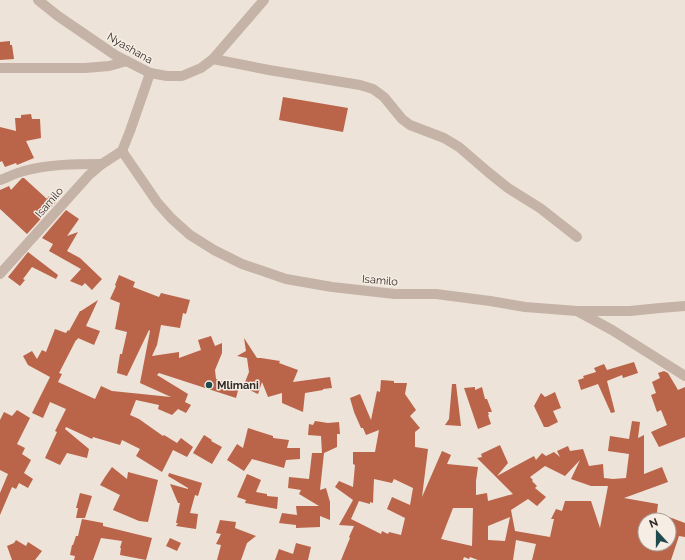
<svg xmlns="http://www.w3.org/2000/svg" width="685" height="560" viewBox="0 0 685 560" font-family="Raleway,sans-serif">
<style>
.building{fill:#ba644a;fill-rule:evenodd}
.lines{fill:none;stroke-linecap:round;stroke-linejoin:round}
.minor{stroke:#c4b3a6;stroke-width:10}
.tertiary{stroke:#c4b3a6;stroke-width:10}
.poi-dot{fill:#204b4e;stroke:#f6eee4;stroke-width:1.5}
.labels{text-anchor:middle;stroke-width:3;stroke-linejoin:round;paint-order:stroke}
.street-label{font-size:11px;fill:#312926;stroke:#f6eee4}
.poi-label{font-size:11px;font-weight:bold;fill:#312926;stroke:#f6eee4;text-anchor:start}
</style>
<rect width="100%" height="100%" fill="#eee3d8"/>
<g class="building">
<path d="M10,41V45H12L14,59L0,60V42Z"/>
<path d="M283,97L348,108L343,132L279,120Z"/>
<path d="M31,114L32,119H40L41,138L26,141L34,158L17,165L16,163L5,167L2,161L0,162V127L16,131L15,118H21V115Z"/>
<path d="M22,178H24L47,199L49,196L56,202L27,234L0,209V190L9,186L11,190Z"/>
<path d="M66,210L79,219L67,236L78,232L67,251L80,258L102,279L92,290L85,283L82,286L70,281L81,269L49,251L53,244L42,238Z"/>
<path d="M28,252L58,275L56,279L32,267L23,279L25,280L20,286L8,277Z"/>
<path d="M119,275L135,282L133,287L159,297L161,293L190,300L186,314L183,313L180,328L161,325L157,345L152,356L179,352V358L201,350L198,340L211,336L215,346L222,343V353L215,370L216,379L239,387L236,398L159,373L157,375L188,394L185,402L191,405L186,413L178,409L172,415L158,409L159,405L136,400L130,415L139,419L163,436L164,435L177,443L181,438L193,447L187,457L173,450L162,472L136,456L140,449L122,440L120,445L93,437L92,439L66,427L65,429L89,449L87,458L67,453L60,465L45,458L57,432L55,431L66,409L50,402L43,418L32,413L50,377L28,365L23,356L32,351L37,359L42,350L46,352L55,329L66,333L68,330L69,331L80,311H81L98,300L86,326L100,331L94,345L78,338L77,340H76L59,373L62,374L58,382L95,399L101,386L112,391L171,397L140,383L150,331L149,330L127,376L117,373L120,354H122L127,332L115,329L120,303L110,299L116,286L115,285Z"/>
<path d="M244,338L257,358H261L280,361L279,363L298,370L293,382L330,377L332,388L323,389V390L305,393L303,412L282,403V393L268,397L262,382L258,394L243,387L249,372L247,358L237,356L246,351Z"/>
<path d="M634,362L638,373L623,378L622,375L607,381L615,412L611,413L598,384L581,390L578,380L584,378L583,376L596,372L594,368L604,364L607,370Z"/>
<path d="M664,371L668,373L678,390L685,387V437L659,447L651,432L667,425L661,410L657,412L651,395L656,393L652,382L660,378L658,373Z"/>
<path d="M381,380L394,381V383H407L405,394L416,410L410,416L420,428L415,432V447L428,449L422,497L442,451L451,455L447,464L478,467L476,481V495L487,493L488,501L513,494L477,458L482,457L481,454L500,445L508,463L497,476L534,456L536,460L542,453L546,456L554,452L560,457L557,451L568,446L570,451L583,449L589,466L603,464L604,478L613,479L626,478L629,454L608,451L610,436L629,439L632,421L640,422L638,438L644,435V474L662,467L668,482L624,498L658,504L656,520H645V544H669V517L685,523V537L679,536L671,560H532L536,544L516,540L513,560H478L470,557L469,559L464,557L463,560H341L350,538L349,537L354,526L339,525L353,500L335,487L339,481L353,487L355,465L353,464V452H375L379,430L366,435L363,428H361L354,412L350,398L360,394L371,420L377,391L380,392ZM580,460L571,479L591,486H608L600,528L591,501H565L562,511L556,509L551,519H554L550,537L515,531L511,510L528,499L537,506L546,497L535,488L537,486L532,481L533,480L530,477L545,466L565,476ZM374,479L392,483L394,479L413,488L410,505L392,497L387,509L405,518L401,535L389,532L388,534L382,531L381,534L351,519L359,501L370,504V502L373,503ZM453,508H473L472,546L441,539ZM510,517L505,541L488,540V526Z"/>
<path d="M452,384H456L461,426L445,425L449,419Z"/>
<path d="M475,387V390L482,387L485,399H487L492,412H488L489,415H488L491,424L478,429L464,388Z"/>
<path d="M555,392L561,408L553,411L558,422L548,427H544L534,406L541,393L545,397Z"/>
<path d="M17,410L30,418L17,444L25,448L22,454L31,460L24,473L33,479L28,488L19,483L16,489L12,487L0,515V493L8,474L0,470V420L4,412L12,416Z"/>
<path d="M315,421L328,423L339,422L340,434H337V447L324,453L320,490L326,488L330,502V520L320,516V527L296,528V525L279,523L282,513L297,515L296,506H319L299,494L301,490L288,488L289,477L309,479L312,453H322L321,436L308,435L309,424L313,425Z"/>
<path d="M248,428L273,436V438L289,440L287,448H300V459L286,460L284,468L252,459L244,471L227,460L237,444L243,448Z"/>
<path d="M204,435L212,440L211,441L222,447L212,464L193,453Z"/>
<path d="M112,467L127,479L128,472L158,480L148,522L139,521L113,510L120,495L100,485L105,477Z"/>
<path d="M169,473L202,483L198,496L195,495L190,513L198,514L196,529L176,526L178,523H176L180,503H178L170,484L188,489V488L168,476Z"/>
<path d="M247,474L261,480L256,492L267,494V496L278,497L277,509L245,503L246,500L237,497Z"/>
<path d="M80,493L92,496L85,518H76L78,508H76Z"/>
<path d="M82,519L103,523V526L152,538L146,560L120,555L121,548H120L122,541L101,538L93,560H74L75,556L70,555L72,545H73L76,536H78Z"/>
<path d="M220,520L236,522L235,528L256,536L247,543L241,560H217L221,545L216,544L221,534L216,533Z"/>
<path d="M170,538L181,543L177,551L166,546Z"/>
<path d="M16,540L26,546L28,542L42,551L35,560H12L7,546L14,543Z"/>
<path d="M296,543L311,547L308,560H275L279,549L293,554Z"/>
</g>
<g class="lines">
<g class="minor">
<path d="M213,59L269,70L360,85L373,89L384,97L402,119L410,125L444,138L459,147L488,172L508,188L540,208L577,237"/>
<path d="M0,68H85L109,66L127,61"/>
<path d="M122,151L157,202L171,218L190,235L214,250L242,264L286,279L332,287L395,294H436L490,301L525,307L577,311H630L660,308L685,306"/>
<path d="M0,180C8,177 16,173 24,171C49,164 76,164 102,164"/>
<path d="M0,274L89,175L102,164L122,151L130,131L146,85L150,73"/>
<path d="M579,312L612,330L685,376"/>
</g>
<path class="tertiary" d="M38,0L58,16L115,55L150,73L167,76H182L201,68L213,59L264,0"/>
</g>
<circle class="poi-dot" cx="209" cy="385" r="4"/>
<g class="labels">
<g class="street-label">
<text transform="translate(130 48) rotate(30)" y="4">Nyashana</text>
<text transform="translate(49 202) rotate(-49)" y="4">Isamilo</text>
<text transform="translate(380 280) rotate(5)" y="4">Isamilo</text>
</g>
<g class="poi-label">
<text x="217" y="389">Mlimani</text>
</g>
</g>
<g transform="translate(657 532) rotate(339)"><circle r="19" fill="#f6eee4" stroke="#a79f98"/>
<path d="M0-3L7 15L0 10L-7 15Z" fill="#204b4e"/>
<text y="-6" font-size="11" font-weight="bold" text-anchor="middle" fill="#312926">N</text>
</g>
</svg>
